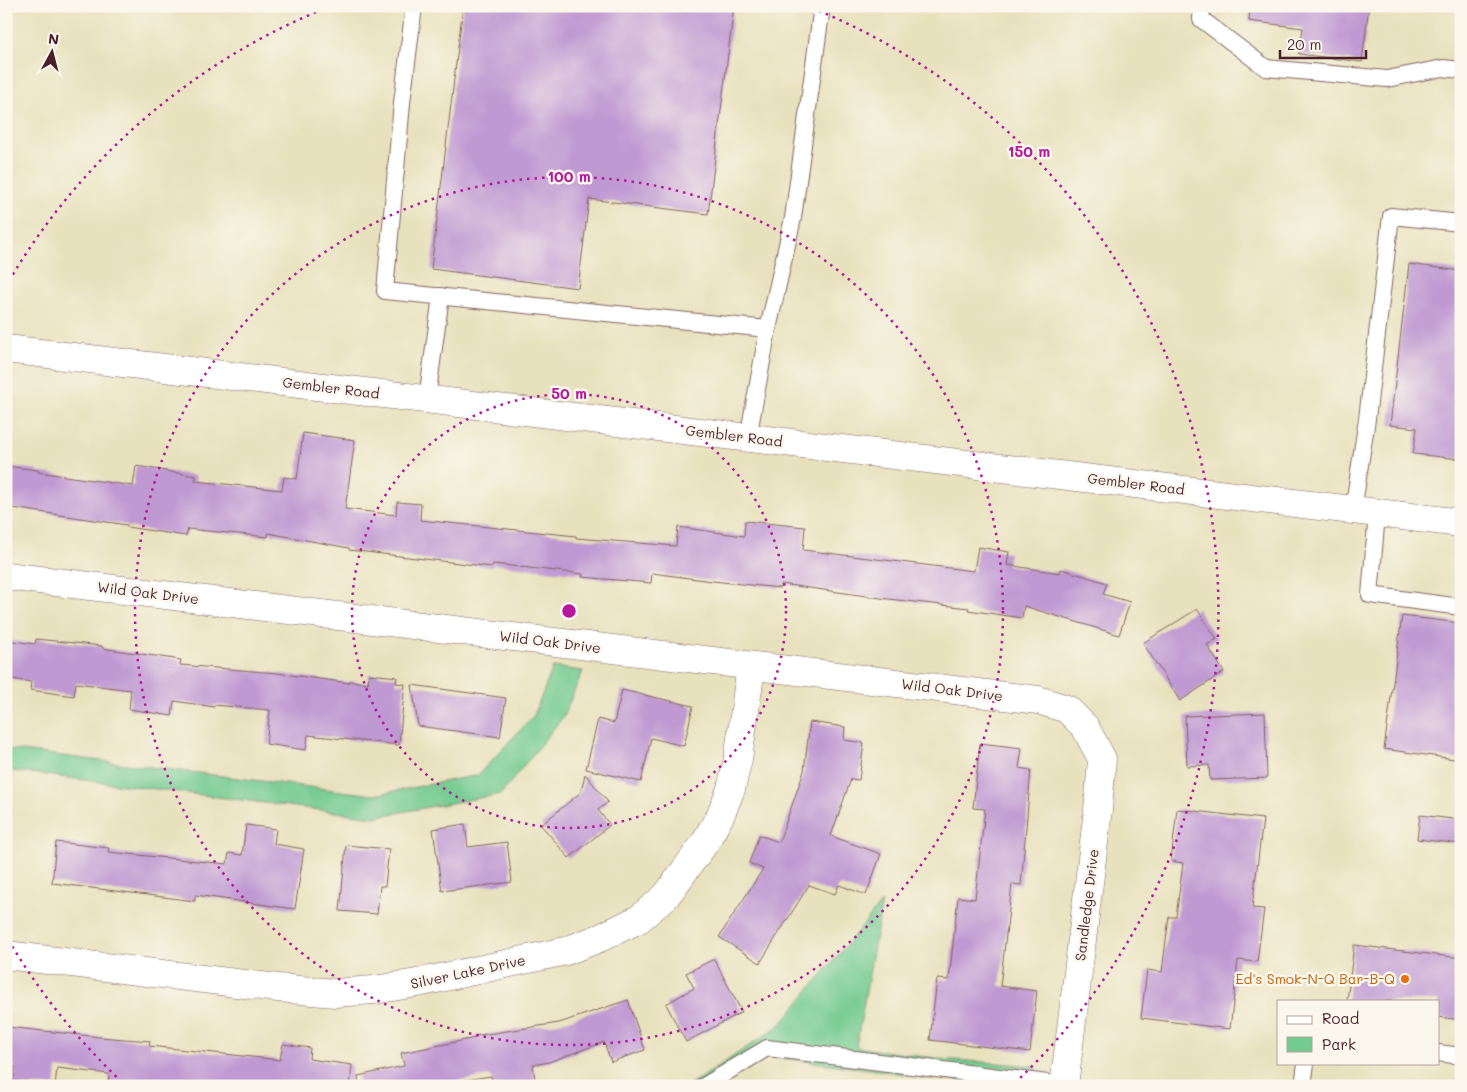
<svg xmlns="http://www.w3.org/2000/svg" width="1467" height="1092" viewBox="0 0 1467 1092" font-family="Mali,sans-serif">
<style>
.green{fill:#74cb90;stroke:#5f755e}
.building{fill:#bf99d2}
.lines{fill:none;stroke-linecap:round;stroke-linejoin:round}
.service-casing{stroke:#81635e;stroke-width:18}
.minor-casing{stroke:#81635e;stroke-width:29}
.secondary-casing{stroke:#81635e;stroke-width:29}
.service{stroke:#fff;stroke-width:16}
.minor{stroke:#fff;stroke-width:28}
.secondary{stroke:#fff;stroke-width:28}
.ring{fill:none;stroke:#b5179e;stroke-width:2.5;stroke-dasharray:2.5 5}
.food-dot{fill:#e8710a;stroke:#fbf7ec;stroke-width:2}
.labels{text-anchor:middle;stroke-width:5;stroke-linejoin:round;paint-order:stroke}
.street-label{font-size:14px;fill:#4a1f2b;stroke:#fbf7ec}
.food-label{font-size:14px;fill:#c56008;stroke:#fbf7ec;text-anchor:end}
.centre{fill:#b5179e;stroke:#fbf7ec;stroke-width:2.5}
.ring-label{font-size:15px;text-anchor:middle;font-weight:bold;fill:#b5179e;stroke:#fbf7ec;stroke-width:5;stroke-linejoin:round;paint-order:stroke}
</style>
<rect width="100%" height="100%" fill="#fbf7ec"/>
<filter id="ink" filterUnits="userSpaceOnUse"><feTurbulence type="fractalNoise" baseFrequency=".02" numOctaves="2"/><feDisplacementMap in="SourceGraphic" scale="10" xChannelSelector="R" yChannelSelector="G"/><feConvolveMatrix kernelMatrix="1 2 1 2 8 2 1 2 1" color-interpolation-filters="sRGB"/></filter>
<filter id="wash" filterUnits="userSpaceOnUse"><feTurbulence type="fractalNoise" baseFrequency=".0096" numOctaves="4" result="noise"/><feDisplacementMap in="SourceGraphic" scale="20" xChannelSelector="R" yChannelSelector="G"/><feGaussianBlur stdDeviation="1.12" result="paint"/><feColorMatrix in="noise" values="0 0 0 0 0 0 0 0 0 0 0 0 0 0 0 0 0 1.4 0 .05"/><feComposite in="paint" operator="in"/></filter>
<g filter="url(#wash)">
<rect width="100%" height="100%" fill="#e8e1bd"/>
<g class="green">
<path d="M553,667L583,671L563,717L501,794L374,817L6,770V749L374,795L478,775L534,715Z"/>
<path d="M882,902L856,1047L940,1059L1036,1066L1034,1086H996L768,1056L719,1086H686L712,1071L780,1025Z"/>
</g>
<g id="blocks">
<g class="building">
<path d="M463,6H734L708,214L589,199L578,288L431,269Z"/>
<path d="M1250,6H1369L1362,62L1299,54L1303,28L1249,21Z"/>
<path d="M1409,264L1461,271V459L1413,454L1417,428L1390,425Z"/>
<path d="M303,433L355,440L345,509L396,515L397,502L421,504L420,520L576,536V538L676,546L678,527L744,536L745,521L805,527L803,550L974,571L978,547L1009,552L1007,565L1060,573L1061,569L1107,583L1103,594L1130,602L1119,635L1024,606L1022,618L968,610L969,608L888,599L781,584L780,588L712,581L652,573L651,583L582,577L583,574L493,564L492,567L349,550V548L268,533V537L188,529L186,536L127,527V525L6,507V466L38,470V472L133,486L136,466L196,476L195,481L282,490L284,477L297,479Z"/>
<path d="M1197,609L1217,639L1207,645L1224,672L1180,701L1143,643Z"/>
<path d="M1402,616L1461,623V760L1384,749Z"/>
<path d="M36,639L102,646V648L181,660L180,665L277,673L349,683V681L368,683L369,674L397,677L396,683L405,684L399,745L308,735L306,750L266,744L270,710L214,705V707L174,701L172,716L129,709L131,690L76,683L74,696L30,690L31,682L6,678V640L35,644Z"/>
<path d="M412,685L506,698L500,737L418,726Z"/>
<path d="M622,690L693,706L684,746L651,738L641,782L586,769L598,719L614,723Z"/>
<path d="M1265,713L1267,778L1210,780L1209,765L1187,766L1185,716Z"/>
<path d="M810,722L845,727L844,740L864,743L859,780L851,779L831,836L881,854L866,895L839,885L835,894L809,885L760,963L719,937L763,869L749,863L759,835L779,842L804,771Z"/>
<path d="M980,743L1022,748L1019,768L1031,770L1021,885L1012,884L1000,986L1037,991L1030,1052L930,1040L937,979L949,980L958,897L975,899L985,809L973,808Z"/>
<path d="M585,774L608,802L598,810L610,825L569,858L541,825L581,792Z"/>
<path d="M1177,809L1263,819L1252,908L1264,909L1257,962L1238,960L1230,1029L1141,1018L1147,970L1162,972L1169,917H1176L1183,863L1171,861Z"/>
<path d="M1420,815L1461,820V844L1417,839Z"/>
<path d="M465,824L468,847L507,842L512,882L442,891L433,829Z"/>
<path d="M246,825L276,829L274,844L304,849L295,909L195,895V901L52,883L56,842L109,848L108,852L227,864L229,853L242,855Z"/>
<path d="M346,845L389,849L385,886H380L377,914L340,911Z"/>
<path d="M1354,945L1461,958V1020L1438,1017V1001H1347Z"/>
<path d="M714,959L742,1012L686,1042L666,1004L694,988L686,973Z"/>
<path d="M628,1000L645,1050L611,1062L604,1042L549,1062L533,1065L536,1086H493L491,1076L447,1083V1086H359L358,1076L404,1066L401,1053L475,1038L474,1036L559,1023Z"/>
<path d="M6,1027L100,1037L150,1041L149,1046L280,1060L283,1044L310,1048L309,1059L352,1065L350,1086H108L109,1074L57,1068L55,1086H13L15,1066L6,1065Z"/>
</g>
</g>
</g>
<g filter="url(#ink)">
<use href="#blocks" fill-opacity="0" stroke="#81635e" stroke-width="1"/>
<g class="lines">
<g class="service-casing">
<g id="service">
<path d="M414,6L402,103L385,291L768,329"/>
<path d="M1202,6L1201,19L1266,68L1387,79L1443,68L1461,70"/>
<path d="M427,399L441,296"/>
<path d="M748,438L768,329L793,218L822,6"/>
<path d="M1353,511L1367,419L1391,216L1461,223"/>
<path d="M1377,514L1370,595L1461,607"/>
<path d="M1438,1053L1461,1056"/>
<path d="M704,1086L767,1048L1064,1085"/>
<path d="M1303,1086L1306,1063"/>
</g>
</g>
<g class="minor-casing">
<g id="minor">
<path d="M6,576L1038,700L1067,709L1085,727L1102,759L1098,810L1064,1086"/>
<path d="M6,955L278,988L335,993L374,990L417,983L566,951L602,937L639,919L666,896L704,844L720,816L731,789L738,759L751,667"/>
</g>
</g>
<g class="secondary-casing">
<path id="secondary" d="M6,349L1461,523"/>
</g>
<use href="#service" class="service"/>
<use href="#minor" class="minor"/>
<use href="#secondary" class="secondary"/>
</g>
</g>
<g class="ring">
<circle cx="569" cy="611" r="217"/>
<circle cx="569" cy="611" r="434"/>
<path d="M122 1082A650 650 0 0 1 9 941M9 281A650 650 0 0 1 326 8M812 8A650 650 0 0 1 1016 1082"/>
</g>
<circle class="food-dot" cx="1405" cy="979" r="5"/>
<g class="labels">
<g class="street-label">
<text transform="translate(331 388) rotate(7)" y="5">Gembler Road</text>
<text transform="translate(734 436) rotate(7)" y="5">Gembler Road</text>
<text transform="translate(1136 484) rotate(7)" y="5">Gembler Road</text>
<text transform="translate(148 593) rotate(7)" y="5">Wild Oak Drive</text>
<text transform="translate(550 642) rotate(7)" y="5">Wild Oak Drive</text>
<text transform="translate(952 690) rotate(7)" y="5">Wild Oak Drive</text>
<text transform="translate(1087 905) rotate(-83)" y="5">Sandledge Drive</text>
<text transform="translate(468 972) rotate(-12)" y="5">Silver Lake Drive</text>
</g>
<g class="food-label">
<text x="1395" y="984">Ed's Smok-N-Q Bar-B-Q</text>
</g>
</g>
<circle cx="569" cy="611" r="8" class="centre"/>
<g class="ring-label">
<text x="1029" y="157">150 m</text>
<text x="569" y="182">100 m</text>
<text x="569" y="399">50 m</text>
</g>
<rect width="1467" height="1092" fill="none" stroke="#fbf7ec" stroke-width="25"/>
<rect x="1277" y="1000" width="162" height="65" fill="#fbf7ec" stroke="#b4a19f"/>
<rect x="1287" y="1016" width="25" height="8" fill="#ffffff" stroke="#b4a19f"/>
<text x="1322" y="1024" font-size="15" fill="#4a1f2b">Road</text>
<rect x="1287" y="1037" width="25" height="15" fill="#74cb90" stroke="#b4a19f"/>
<text x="1322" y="1050" font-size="15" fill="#4a1f2b">Park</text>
<g transform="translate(52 52) rotate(7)" stroke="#fbf7ec" stroke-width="4" paint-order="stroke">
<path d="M0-4L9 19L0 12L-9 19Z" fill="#4a1f2b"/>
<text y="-8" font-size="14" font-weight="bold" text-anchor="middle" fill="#4a1f2b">N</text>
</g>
<path d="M1280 50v8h86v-8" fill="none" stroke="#4a1f2b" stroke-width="2.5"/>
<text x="1287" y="50" font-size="15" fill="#4a1f2b" stroke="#fbf7ec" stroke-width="4" paint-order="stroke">20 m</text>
</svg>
